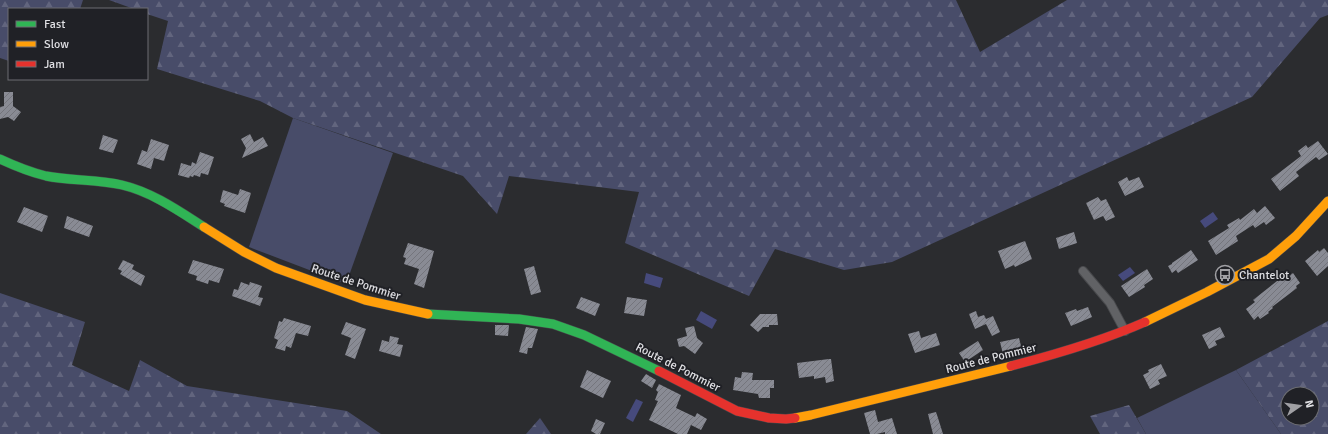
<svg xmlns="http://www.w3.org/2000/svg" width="1328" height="434" viewBox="0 0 1328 434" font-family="Signika,sans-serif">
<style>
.grass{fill:#484c69}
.forest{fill:url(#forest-firs);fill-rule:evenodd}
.water{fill:#464a7c}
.building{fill:url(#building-hatch)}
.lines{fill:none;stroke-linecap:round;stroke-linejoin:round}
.street-casing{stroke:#48494c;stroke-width:10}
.fast-casing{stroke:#48494c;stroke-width:10}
.slow-casing{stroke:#48494c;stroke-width:10}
.jam-casing{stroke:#48494c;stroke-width:10}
.street{stroke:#616265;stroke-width:8}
.fast{stroke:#30b455;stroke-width:9}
.slow{stroke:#ff9f0a;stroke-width:9}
.jam{stroke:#e5322d;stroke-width:9}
.labels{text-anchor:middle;stroke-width:4;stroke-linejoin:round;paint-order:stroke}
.poi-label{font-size:12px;fill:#dfdfe3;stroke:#202126;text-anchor:start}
.street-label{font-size:12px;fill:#dfdfe3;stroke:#202126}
</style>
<defs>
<pattern id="forest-firs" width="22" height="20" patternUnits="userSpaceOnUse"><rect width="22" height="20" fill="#484c69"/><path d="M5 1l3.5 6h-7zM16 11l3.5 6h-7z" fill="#62657e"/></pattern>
<pattern id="building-hatch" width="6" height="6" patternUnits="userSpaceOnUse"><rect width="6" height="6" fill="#898b94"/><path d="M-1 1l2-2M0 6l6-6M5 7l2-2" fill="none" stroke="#74757c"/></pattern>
</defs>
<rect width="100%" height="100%" fill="#2b2c2f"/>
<g class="grass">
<path d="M293,118L393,153L346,284L249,247Z"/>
<path d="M1236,370L1281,434H1146L1137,418Z"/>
</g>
<g class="forest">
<path d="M0,0H83L80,9H9V61L0,58Z"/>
<path d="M109,0H956L980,52L1067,0H1328V15L1320,18L1252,97L892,262L844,270L775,249L749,296L625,243L639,192L509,176L497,214L463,176L293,118L260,101L157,69L168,21L147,14V9H134Z"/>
<path d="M0,293L85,322L72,365L129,391L140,360L187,386L347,411L381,434H0Z"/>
<path d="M1328,321V434H1281L1236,370ZM1288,394H1312V418H1288Z"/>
<path d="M1129,405L1146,434H1100L1090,416Z"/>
<path d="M540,418L551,434H526Z"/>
</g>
<g class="water">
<path d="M1213,212L1218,219L1205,228L1200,221Z"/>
<path d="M1130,267L1135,273L1123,281L1118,275Z"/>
<path d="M646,273L663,278L660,288L644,283Z"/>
<path d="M701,311L717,320L712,329L696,320Z"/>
<path d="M636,399L643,402L633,422L626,418Z"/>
</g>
<g class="building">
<path d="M4,92H13V106L21,112L14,121L8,117L0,119V107L4,106Z"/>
<path d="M250,134L254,142L263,137L268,146L242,158L246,148L241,139Z"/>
<path d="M103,135L118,140L113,153L99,149Z"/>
<path d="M151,139L169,145L164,161L154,158L151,169L137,164L142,150L147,152Z"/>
<path d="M1318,141L1328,154L1319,160L1316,157L1296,172L1299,176L1280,191L1271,179L1301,156L1298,151L1306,145L1308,148Z"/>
<path d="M200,152L214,157L208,175L201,173L200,177L194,175L193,177L190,176L189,178L178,175L181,163L191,166L192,162L196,164Z"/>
<path d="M1127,177L1129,181L1139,177L1144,187L1125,196L1118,182Z"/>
<path d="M240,189L251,193L245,213L224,206L225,204L220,202L223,190L238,195Z"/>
<path d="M1098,197L1101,201L1106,199L1115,217L1106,221L1103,216L1094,220L1086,203Z"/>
<path d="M1265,206L1275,218L1266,225L1264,222L1255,228L1253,225L1236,236L1238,241L1216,255L1208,241L1229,228L1227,225L1239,218L1240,220L1254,209L1257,213Z"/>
<path d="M24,207L48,216L42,232L17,222Z"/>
<path d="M67,216L93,226L89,237L64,228Z"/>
<path d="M1074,232L1077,243L1059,249L1056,238Z"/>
<path d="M1025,241L1032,259L1015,267L1014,265L1005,269L998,251Z"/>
<path d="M408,243L434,251L424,288L414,284L419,269L404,264L406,258L403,257Z"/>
<path d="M1324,248L1328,253V266L1317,276L1305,261L1318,250L1319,252Z"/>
<path d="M1191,250L1198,260L1178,273L1176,270L1172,273L1168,266L1172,264V263Z"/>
<path d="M123,260L134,265L132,269L145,276L141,286L120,274L122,271L118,269Z"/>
<path d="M193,260L224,269L219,283L209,280L208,284L196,280L197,276L188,273Z"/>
<path d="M534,266L541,292L531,295L524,269Z"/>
<path d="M1147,269L1153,279L1144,285L1145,287L1129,297L1121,286Z"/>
<path d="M1293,273L1300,283L1296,286L1297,288L1272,307L1273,308L1268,312L1269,313L1260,319L1258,316L1254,320L1246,309L1255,302L1253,300L1286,274L1288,276Z"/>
<path d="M241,282L249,285L250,282L262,286L258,297L263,298L260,306L232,296L234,289L238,290Z"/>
<path d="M581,297L600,304L595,316L576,308Z"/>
<path d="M627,297L647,300L644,316L624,313Z"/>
<path d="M1088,307L1092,317L1071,326L1065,313L1076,309L1077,311Z"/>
<path d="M976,311L978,317L984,315L986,319L993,316L1000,332L992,336L986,324L975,329L969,314Z"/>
<path d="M760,314H777L778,325H769V327H763L758,332L750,325Z"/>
<path d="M284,318L311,326L308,336L296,333L291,348L286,346L285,351L275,348L278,340L274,338L279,321L282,322Z"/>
<path d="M346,322L366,329L355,359L345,355L351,338L341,334Z"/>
<path d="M495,325H509L508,336L495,335Z"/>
<path d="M694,326L697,338L703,343L695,354L684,346L679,347L677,339L687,336L685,328Z"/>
<path d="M526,327L538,329L532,348H528L527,354L519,352Z"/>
<path d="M1220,327L1225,337L1215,341L1217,345L1209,349L1202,335Z"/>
<path d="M919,331L921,338L936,333L940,345L915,353L908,334Z"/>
<path d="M390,336L399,338L397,344L403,345L400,357L379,351L382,340L389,342Z"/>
<path d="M1019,338L1022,350L1003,354L1000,342Z"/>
<path d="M978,341L983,350L965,362L959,353Z"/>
<path d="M829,359H831L834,381L826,383L825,377L814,379V376L799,378L797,363Z"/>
<path d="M1161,364L1167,376L1158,380L1160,384L1150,389L1143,375L1149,372L1148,370Z"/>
<path d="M587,370L611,381L603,398L580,387Z"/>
<path d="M742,372L753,373L752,380H774V388H770V398H759L758,394L733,390L735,377L741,378Z"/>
<path d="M646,374L656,380L652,388L641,381Z"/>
<path d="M659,384L681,395L676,408L695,417L697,413L707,419L701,430L691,425L687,434H678L649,420L658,401L655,400L658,392L656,390Z"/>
<path d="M875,410L878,422L892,418L897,434H885V432L877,434H870L864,413Z"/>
<path d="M936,412L938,418L943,434H933L928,414Z"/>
<path d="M596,419L605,423L600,434H596L591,431Z"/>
</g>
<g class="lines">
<g class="street-casing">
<path id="street" d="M1083,271L1110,303L1125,331"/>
</g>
<g class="fast-casing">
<g id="fast">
<path d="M0,159C15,166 30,172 46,176C71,181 98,179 122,185C152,192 179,211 204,227"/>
<path d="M428,314L519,319L553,324L584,335L659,371"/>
</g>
</g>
<g class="slow-casing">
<g id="slow">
<path d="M204,227L244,252L276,268L365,300L428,314"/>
<path d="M1145,322L1207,292L1269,259L1296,236L1328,201"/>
<path d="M795,418L811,415L1011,366"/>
</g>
</g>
<g class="jam-casing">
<g id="jam">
<path d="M1011,366C1057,354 1102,341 1145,322"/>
<path d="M659,371L737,411L769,418L786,419L795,418"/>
</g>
</g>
<use href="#street" class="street"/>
<use href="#fast" class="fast"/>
<use href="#slow" class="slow"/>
<use href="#jam" class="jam"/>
</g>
<defs>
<g id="bus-ring" transform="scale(1)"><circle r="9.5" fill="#202126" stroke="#a0a0a4" stroke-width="1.5"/><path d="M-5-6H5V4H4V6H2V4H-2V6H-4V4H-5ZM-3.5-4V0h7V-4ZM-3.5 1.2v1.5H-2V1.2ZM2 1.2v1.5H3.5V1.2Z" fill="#a0a0a4"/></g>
</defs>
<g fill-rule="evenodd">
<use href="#bus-ring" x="1225" y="275"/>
</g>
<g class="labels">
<g class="poi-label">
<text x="1239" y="279">Chantelot</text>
</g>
<g class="street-label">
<text transform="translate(356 282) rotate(18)" y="4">Route de Pommier</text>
<text transform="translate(991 358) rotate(-14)" y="4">Route de Pommier</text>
<text transform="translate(678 367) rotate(27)" y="4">Route de Pommier</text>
</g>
</g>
<rect x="8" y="8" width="140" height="72" fill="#202126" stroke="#6c6d72"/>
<rect x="16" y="21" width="20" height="6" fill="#30b455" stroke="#6c6d72"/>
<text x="44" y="28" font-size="12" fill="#dfdfe3">Fast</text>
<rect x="16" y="41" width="20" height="6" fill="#ff9f0a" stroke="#6c6d72"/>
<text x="44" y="48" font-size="12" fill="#dfdfe3">Slow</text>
<rect x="16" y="61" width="20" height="6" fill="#e5322d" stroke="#6c6d72"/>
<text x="44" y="68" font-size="12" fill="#dfdfe3">Jam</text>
<g transform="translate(1300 406) rotate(77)"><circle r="19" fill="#202126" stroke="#6c6d72"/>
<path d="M0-3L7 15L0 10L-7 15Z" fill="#a0a0a4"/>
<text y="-6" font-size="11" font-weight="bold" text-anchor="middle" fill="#dfdfe3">N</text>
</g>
</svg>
